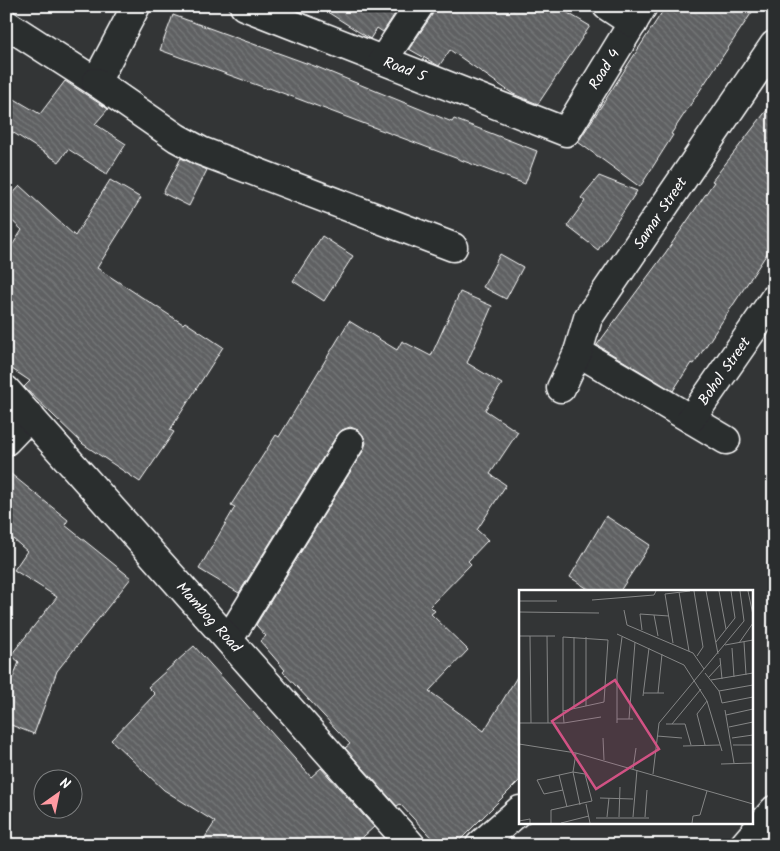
<svg xmlns="http://www.w3.org/2000/svg" width="780" height="851" viewBox="0 0 780 851" font-family="Kalam,sans-serif">
<style>
.building{fill:url(#building-back-hatch);stroke:#fff}
.lines{fill:none;stroke-linecap:round;stroke-linejoin:round}
.street-casing{stroke:#fff;stroke-width:31}
.secondary-casing{stroke:#fff;stroke-width:31}
.street{stroke:#2a2d2e;stroke-width:28}
.secondary{stroke:#2a2d2e;stroke-width:28}
.labels{text-anchor:middle;stroke-width:4;stroke-linejoin:round;paint-order:stroke}
.street-label{font-size:15px;fill:#fff;stroke:#2a2d2e}
.inset-road{fill:none;stroke:#858686;stroke-width:1}
.view{fill:#d15284;fill-opacity:0.15;stroke:#d15284;stroke-width:2.5}
.inset-edge{fill:none;stroke:#fff;stroke-width:2.5}
</style>
<defs>
<pattern id="building-back-hatch" width="6" height="6" patternUnits="userSpaceOnUse" patternTransform="scale(1.25)"><rect width="6" height="6" fill="#5f6162"/><path d="M-1 5l2 2M0 0l6 6M5-1l2 2" fill="none" stroke="#77797a"/></pattern>
</defs>
<rect width="100%" height="100%" fill="#333536"/>
<filter id="ink" filterUnits="userSpaceOnUse"><feTurbulence type="fractalNoise" baseFrequency=".02" numOctaves="2"/><feDisplacementMap in="SourceGraphic" scale="10" xChannelSelector="R" yChannelSelector="G"/><feConvolveMatrix kernelMatrix="1 2 1 2 8 2 1 2 1" color-interpolation-filters="sRGB"/></filter>
<g filter="url(#ink)">
<g class="building">
<path d="M318,6H400L383,32L377,28L370,39Z"/>
<path d="M435,6H556L590,26L538,104L513,94L450,50L439,66L409,49L432,15Z"/>
<path d="M666,6H756L671,134L673,135L640,187L578,142Z"/>
<path d="M173,15L317,67L452,122L454,119L537,151L525,184L269,88L268,89L160,50Z"/>
<path d="M65,81L108,109L95,124L126,144L107,174L68,149L59,162L6,128V94L40,114Z"/>
<path d="M774,101V243L694,364L691,363L673,391L597,345L666,252L714,182L712,181Z"/>
<path d="M181,158L207,170L189,206L163,193Z"/>
<path d="M599,176L637,191L598,250L567,226L585,201L581,198Z"/>
<path d="M110,180L141,198L97,268L183,324L185,322L223,347L170,430L174,432L140,482L83,444L24,387L30,381L6,365V255L22,230L6,215V201L20,186L75,236Z"/>
<path d="M322,236L353,256L324,301L293,281Z"/>
<path d="M500,254L523,267L506,299L483,287Z"/>
<path d="M460,292L492,306L467,363L502,384L485,410L518,432L490,474L506,485L477,530L488,540L468,561L471,564L430,606L435,611L431,614L468,650L429,691L484,731L520,672V780L455,845H438L400,804L397,806L345,748L350,744L283,672L285,670L260,641L266,636L256,625L363,451L366,443L363,435L358,430L350,427L342,430L337,435L239,593L199,569L235,507L231,505L276,435L279,437L349,321L397,350L402,341L431,356Z"/>
<path d="M6,470L68,520L65,525L131,578L57,671L34,734L6,723V696L19,662L11,655L57,597L14,570L27,551L6,533Z"/>
<path d="M606,516L650,545L620,591H591L570,577Z"/>
<path d="M194,646L311,777L321,768L374,827L354,845H200L215,822L164,790L111,740L155,694L148,687Z"/>
</g>
<g class="lines">
<g class="street-casing">
<g id="street">
<path d="M244,6L566,132L643,6"/>
<path d="M607,6L633,23"/>
<path d="M6,24L96,82L136,6"/>
<path d="M383,60L419,6"/>
<path d="M96,82L177,138L201,151L453,247"/>
<path d="M578,352L726,440"/>
<path d="M561,388L578,352L588,318L774,45"/>
<path d="M691,419L774,299"/>
<path d="M6,441L30,416"/>
<path d="M229,639L350,443"/>
<path d="M480,845L520,810"/>
<path d="M744,845L774,810"/>
</g>
</g>
<g class="secondary-casing">
<path id="secondary" d="M6,390L411,845"/>
</g>
<use href="#street" class="street"/>
<use href="#secondary" class="secondary"/>
</g>
</g>
<g class="labels">
<g class="street-label">
<text transform="translate(405 69) rotate(21)" y="5">Road 5</text>
<text transform="translate(604 69) rotate(-58)" y="5">Road 4</text>
<text transform="translate(660 213) rotate(-56)" y="5">Samar Street</text>
<text transform="translate(724 371) rotate(-55)" y="5">Bohol Street</text>
<text transform="translate(209 617) rotate(48)" y="5">Mambog Road</text>
</g>
</g>
<g transform="translate(519 590)">
<rect width="234" height="234" fill="#333536"/>
<path class="inset-road" d="M175,1L184,57L178,66M187,1L199,64M200,1L207,39M229,1L234,25M160,2L170,61M73,10L135,5L137,1M0,11H38M105,20L108,35L174,63L185,79M0,22L80,23M135,25L139,46M123,40L121,24L150,26M98,44L165,75L188,111L203,161M0,46H36M11,46L12,133M28,46L29,133M197,52L216,28L212,1M225,52L227,85M154,53L146,4L171,1M220,53L234,33M206,55L234,50M213,58L215,87M201,68L203,89M186,83L200,101L203,113L234,107M189,88L202,74M192,90L234,83M200,101L234,95M125,103H145M139,103L143,64M124,106L130,58M67,116V47M55,118V47M206,120L215,173M207,125L234,119M98,129H114M110,129L116,52M0,133H45L44,121V47L89,50L85,112L44,121M45,133L82,127M98,133V85L103,47M147,134H166L172,155M153,134L182,99M210,137L234,132M138,146L163,148M84,148L85,170M213,148L234,145M0,154L57,163L234,214M186,155L178,124L188,111M214,155H234M164,156L201,155M57,163L54,182L61,215M202,174L234,173M114,179L117,158M134,184L140,133L225,31L221,1M40,185L48,217M81,208L114,209M67,214L71,233M88,227L90,208M100,227L101,197M114,227L118,180M126,227L128,200M77,228H130M0,231L11,229V233M32,233V220L73,211L66,184L54,182L18,190L25,204L44,200M42,233L70,226M173,233L174,226L181,225L188,201"/>
<path class="view" d="M96,90L140,159L77,199L33,131Z"/>
<rect width="234" height="234" class="inset-edge"/>
</g>
<rect width="780" height="851" fill="none" stroke="#2a2d2e" stroke-width="25"/>
<rect x="12" y="12" width="755" height="826" fill="none" stroke="#fff" stroke-width="2" filter="url(#ink)"/>
<g transform="translate(58 794) rotate(33)"><circle r="24" fill="#2a2d2e" stroke="#7f8182"/>
<path d="M0-4L9 19L0 12L-9 19Z" fill="#ff9aa2"/>
<text y="-8" font-size="14" font-weight="bold" text-anchor="middle" fill="#ffffff">N</text>
</g>
</svg>
